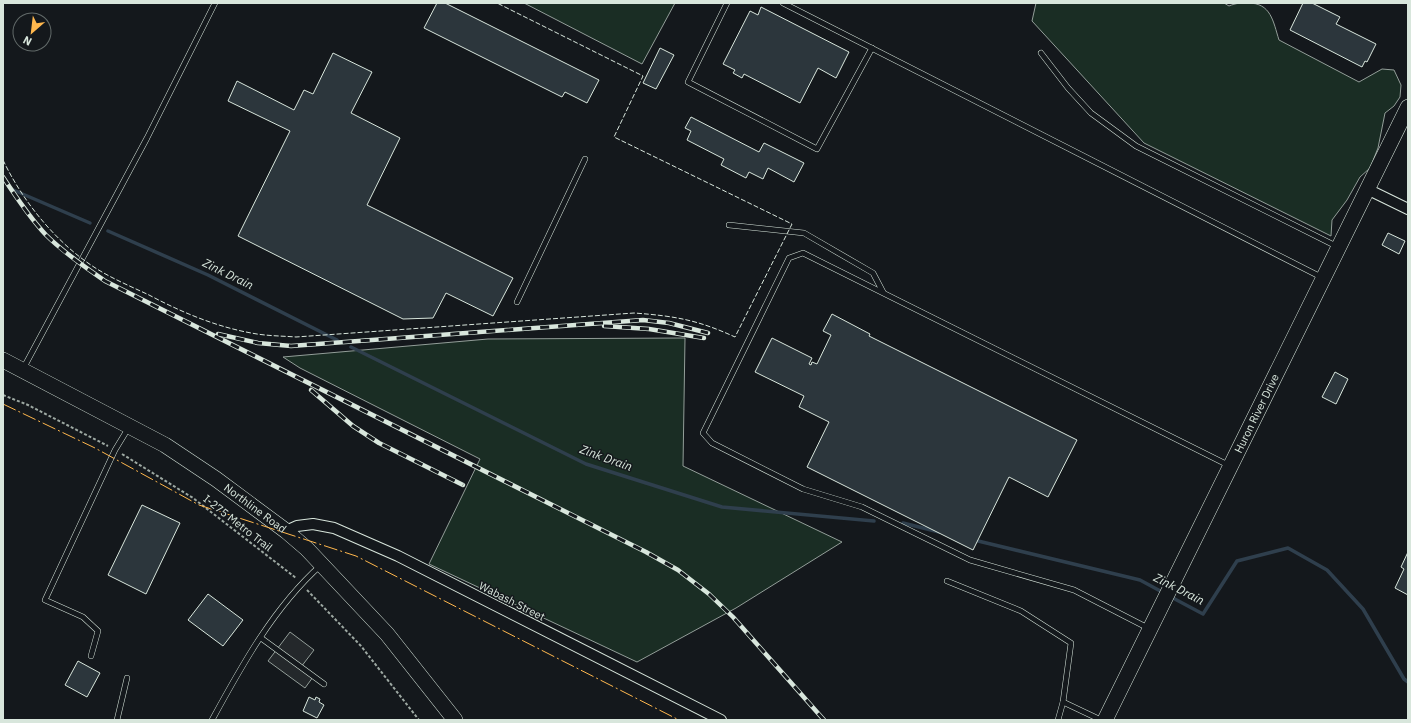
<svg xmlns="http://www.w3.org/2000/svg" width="1411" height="723" viewBox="0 0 1411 723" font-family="'IBM Plex Sans',sans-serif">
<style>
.green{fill:#1a2d24;stroke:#939e99}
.parking{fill:#24282b;stroke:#939e99}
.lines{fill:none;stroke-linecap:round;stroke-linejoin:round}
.stream{stroke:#2f3f4d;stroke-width:3.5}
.building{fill:#2c363c;stroke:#d8e6dc}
.lane-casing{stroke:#d8e6dc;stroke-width:6}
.street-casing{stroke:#d8e6dc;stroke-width:12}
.secondary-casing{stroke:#d8e6dc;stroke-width:16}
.path{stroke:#9da8a2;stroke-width:2;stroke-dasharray:3 2;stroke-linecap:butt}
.lane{stroke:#14181c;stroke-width:5}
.street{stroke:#14181c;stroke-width:10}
.secondary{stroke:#14181c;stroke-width:15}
.rail-casing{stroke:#d8e6dc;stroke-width:4.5}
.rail{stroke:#14181c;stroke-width:3;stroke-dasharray:9;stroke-linecap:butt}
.fence{stroke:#d8e6dc;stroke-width:1;stroke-dasharray:5 2;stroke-linecap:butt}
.power{stroke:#ffb74d;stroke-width:1;stroke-dasharray:14 3 2 3;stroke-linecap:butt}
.labels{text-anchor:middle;stroke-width:3;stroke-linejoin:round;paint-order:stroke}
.street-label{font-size:11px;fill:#d8e6dc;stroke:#14181c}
.water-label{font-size:12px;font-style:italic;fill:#d8e6dc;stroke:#14181c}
</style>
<rect width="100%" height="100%" fill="#14181c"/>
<g class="green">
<path d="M524,3H675L642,64Z"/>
<path d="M1036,3H1224L1229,6C1236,3 1241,3 1248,3C1271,3 1273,21 1279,40L1359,82L1382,69L1394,70L1401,85L1400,97L1394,106L1385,113L1378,148L1370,168L1360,177L1347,200L1332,220L1331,236L1144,143L1032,21Z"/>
<path d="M685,338L683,466L842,542L736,608L637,662L429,564L480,459L300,368L283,357L488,339Z"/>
</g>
<path class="parking" d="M290,632L314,650L301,667L313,677L305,688L268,661Z"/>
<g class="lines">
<g class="stream">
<path d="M11,189L90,223"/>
<path d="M108,231L208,275L337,340"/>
<path d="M351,347L586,464L722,507L874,521"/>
<path d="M903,523L939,532"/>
<path d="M974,540L1140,580L1164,593"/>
<path d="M1171,597L1203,614L1237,561L1288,548L1327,570L1363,609L1404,679L1408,682"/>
</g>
</g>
<g class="building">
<path d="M437,3H445L599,80L587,103L565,92L562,97L424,28Z"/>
<path d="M1303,3H1312L1340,17L1336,24L1376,44L1367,62L1365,61L1362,67L1290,30Z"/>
<path d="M761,7L849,52L836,78L818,68L800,103L744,74L742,78L733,73L735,70L723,64L750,11L758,15Z"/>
<path d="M660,48L674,55L656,89L643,83Z"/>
<path d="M333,53L372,72L351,113L400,138L367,205L513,278L493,316L446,293L433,318L403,319L238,236L290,131L228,101L237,81L294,110L304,90L313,94Z"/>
<path d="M691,117L759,152L764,143L804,163L794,182L768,168L763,179L749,172L746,178L721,165L724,159L687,140L691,131L685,128Z"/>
<path d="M1388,233L1405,241L1399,254L1382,245Z"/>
<path d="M832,314L870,334L869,336L1077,440L1048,497L1009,477L973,550L807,467L829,422L799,407L804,396L755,372L772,338L812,358L809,364L811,365L812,362L817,364L831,335L823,331Z"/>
<path d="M1335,372L1348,379L1336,404L1322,397Z"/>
<path d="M142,505L180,523L146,594L108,575Z"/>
<path d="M1408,552V595L1395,588L1404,569L1401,567Z"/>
<path d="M208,594L243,620L223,646L188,620Z"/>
<path d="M78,661L100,673L87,697L65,685Z"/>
<path d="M309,697L315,700L316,697L320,699L319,702L324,705L317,718L303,711Z"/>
</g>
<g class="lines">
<g class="lane-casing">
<g id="lane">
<path d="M727,3L688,82L817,149L872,48"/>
<path d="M783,3L1323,278"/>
<path d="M1041,53L1068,88L1091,113L1136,146L1338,247"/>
<path d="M729,225L804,233L873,273L883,292"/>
<path d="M517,302L585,159"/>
<path d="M23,369L147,138L215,3"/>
<path d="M947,581L1021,611L1071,643L1063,702L1058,720"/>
<path d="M1148,628L1074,590L970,560L862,507L803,489L712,443L703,433L789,258L803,253L1230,466"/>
<path d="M261,638L324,684"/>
<path d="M91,656L98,631L83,617L45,600L115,450L129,427"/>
<path d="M1063,702L1101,720"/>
<path d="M117,720L127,678"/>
<path d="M212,720C242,665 274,607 321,565"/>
</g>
</g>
<g class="street-casing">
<g id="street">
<path d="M1367,189L1408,209"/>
<path d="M286,531L297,526L313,524L334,528L398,556L721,720"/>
</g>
</g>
<g class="secondary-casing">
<g id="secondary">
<path id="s1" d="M3,360L165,445L216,479L286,531L307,549L387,634L455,720"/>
<path id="s2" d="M1105,720L1408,107"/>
</g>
</g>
<g class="path">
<path d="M3,395L28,405L108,446"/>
<path d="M122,454L193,498L296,578"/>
<path d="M307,590L361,646L419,720"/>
</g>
<use href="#lane" class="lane"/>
<use href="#street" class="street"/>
<use href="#secondary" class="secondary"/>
<g class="rail-casing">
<g id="rail">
<path d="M3,177C16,197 30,218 46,235C64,253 85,267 105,281L646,552L678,570L709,594L733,617L824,720"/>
<path d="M604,326L649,329L704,338"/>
<path d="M218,334L258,343L291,346L643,320L669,323L708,333"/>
<path d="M311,390L353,426L379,443L463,485"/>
</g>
</g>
<use href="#rail" class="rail"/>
<path class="fence" d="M3,160C23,202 57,244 97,269C113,279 132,287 149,295C183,313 219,328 257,334C270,336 283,336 296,337L634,313C675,316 698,320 735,337L792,224L614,137L643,76L497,3"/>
<path class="power" d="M3,404L95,448L199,505L356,556L679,720"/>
</g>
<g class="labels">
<g class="street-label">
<text dy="4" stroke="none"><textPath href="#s2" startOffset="342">Huron River Drive</textPath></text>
<text dy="4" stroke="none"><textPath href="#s1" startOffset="293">Northline Road</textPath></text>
<text transform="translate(238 523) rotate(38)" y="4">I-275 Metro Trail</text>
<text transform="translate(512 601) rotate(27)" y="4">Wabash Street</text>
</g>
<g class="water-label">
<text transform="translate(228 274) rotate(26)" y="4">Zink Drain</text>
<text transform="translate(606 458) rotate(20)" y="4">Zink Drain</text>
<text transform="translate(1179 589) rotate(27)" y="4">Zink Drain</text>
</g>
</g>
<rect width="1411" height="723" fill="none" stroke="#d8e6dc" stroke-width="8"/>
<g transform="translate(32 32) rotate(208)"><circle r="19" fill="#14181c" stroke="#626a69"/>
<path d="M0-3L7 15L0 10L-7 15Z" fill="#ffb74d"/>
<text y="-6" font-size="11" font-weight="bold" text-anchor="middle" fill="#d8e6dc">N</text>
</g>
</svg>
